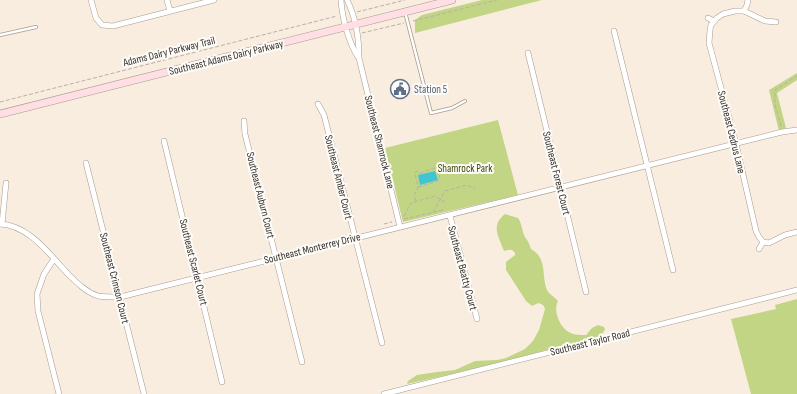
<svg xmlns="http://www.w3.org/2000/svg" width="797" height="394" viewBox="0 0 797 394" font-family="'Sofia Sans Condensed',sans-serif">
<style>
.green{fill:#c2d585}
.water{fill:#40c6d0}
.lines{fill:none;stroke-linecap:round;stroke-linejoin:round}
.lane-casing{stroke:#a79c8e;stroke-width:4}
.street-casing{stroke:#a79c8e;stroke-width:6}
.secondary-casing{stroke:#a79c8e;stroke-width:8}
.path{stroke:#b9b0a5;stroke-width:1;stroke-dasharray:4 2;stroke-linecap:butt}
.lane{stroke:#fff;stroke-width:2.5}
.street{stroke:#fff;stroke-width:5}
.secondary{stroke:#ffdee4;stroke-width:7}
.labels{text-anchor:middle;stroke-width:4;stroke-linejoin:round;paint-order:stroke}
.street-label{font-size:11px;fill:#35302b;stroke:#fefcf9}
.service-label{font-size:11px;fill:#4e5e75;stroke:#fefcf9;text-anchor:start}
.park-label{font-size:11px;fill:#394400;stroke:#fefcf9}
</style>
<rect width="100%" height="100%" fill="#f9eddf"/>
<g class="green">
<path d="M482,0H542L415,33V20L422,15Z"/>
<path d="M797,73V80L777,93L786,128L779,131L769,90Z"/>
<path d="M498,120L518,195L403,222L385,148Z"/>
<path d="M505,214L518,218C522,223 522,232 525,237C528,241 529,243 531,249C548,259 541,275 547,290C549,294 554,296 558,301C553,310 559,325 567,331C572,335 579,335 586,335L592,328L598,325L604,327L605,329C604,332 600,336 597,338C587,343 575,342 564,345C513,360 460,372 407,384L408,381L417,375L437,372L455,370L475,361L497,360L506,358L525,349L533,341L539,330L545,309C544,305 542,304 538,303L532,306L526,301L506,270V262L515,255V253C512,248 509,250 504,251C499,237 490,226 505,214Z"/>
<path d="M797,299V394H751L731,319L776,309L775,305Z"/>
</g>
<path class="water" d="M435,171L438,180L420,185L418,175Z"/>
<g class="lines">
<g class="lane-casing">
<g id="lane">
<path d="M405,12L431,113L452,108L465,101"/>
<path d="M0,35L36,27"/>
</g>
</g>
<g class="street-casing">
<g id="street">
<path d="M91,0L96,18L102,25L113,26L214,0"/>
<path d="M167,0L170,11"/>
<path d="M341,0C342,18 349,43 358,57"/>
<path d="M347,0C356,18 359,38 359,58L400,227"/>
<path d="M744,11L747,5L748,0"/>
<path d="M708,18L714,21"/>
<path d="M614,31L673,270"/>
<path d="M528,53L586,292"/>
<path d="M318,104L324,115L382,343"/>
<path d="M244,121L245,134L302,362"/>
<path d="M164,141L222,382"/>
<path d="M86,163L144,394"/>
<path d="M450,216L477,319"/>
<path d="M0,224C29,225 50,255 68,274C77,283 86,292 98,296C105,297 113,297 120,297L782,132L797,130"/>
<path d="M2,224L6,183"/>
<path d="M763,242L759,237L756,231L736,144L709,43L710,30L711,25L717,18L723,14L735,11H744L765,21L776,22"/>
<path d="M763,242L769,243L785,235L797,232"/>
<path d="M759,249L763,242"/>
<path d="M54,259L44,274L37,294L38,311L59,394"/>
<path d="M384,394L797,290"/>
</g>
</g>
<g class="secondary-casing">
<path id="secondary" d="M0,114L452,0"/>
</g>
<g class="path">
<path d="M357,12L405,0"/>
<path d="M413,21L497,0"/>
<path d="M362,33L404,23"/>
<path d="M0,102L337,16"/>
<path d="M781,126L775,105V90L797,76"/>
<path d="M416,201L414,195L418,188V187L415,174L416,171L421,173L435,168L437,170L440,178L438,181L418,187"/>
<path d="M443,210L405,219L404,216L411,203L435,196L445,202"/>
<path d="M433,212L445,191L467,185L475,189"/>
<path d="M384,224L392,222"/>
</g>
<use href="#lane" class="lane"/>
<use href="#street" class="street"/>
<use href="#secondary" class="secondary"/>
</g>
<defs>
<g id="civic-ring" transform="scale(1)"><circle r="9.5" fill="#fefcf9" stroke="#5c6f8a" stroke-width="1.5"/><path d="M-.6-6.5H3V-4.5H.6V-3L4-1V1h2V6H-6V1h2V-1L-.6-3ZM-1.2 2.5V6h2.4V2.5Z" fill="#5c6f8a"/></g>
</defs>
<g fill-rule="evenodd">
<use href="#civic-ring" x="400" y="89"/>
</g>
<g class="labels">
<g class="street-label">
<text transform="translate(169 51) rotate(-14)" y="4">Adams Dairy Parkway Trail</text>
<text transform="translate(226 57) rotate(-14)" y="4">Southeast Adams Dairy Parkway</text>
<text transform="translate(732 132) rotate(76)" y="4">Southeast Cedrus Lane</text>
<text transform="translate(380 142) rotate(76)" y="4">Southeast Shamrock Lane</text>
<text transform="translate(557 173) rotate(76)" y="4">Southeast Forest Court</text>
<text transform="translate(339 177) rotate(76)" y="4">Southeast Amber Court</text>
<text transform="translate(261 195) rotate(76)" y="4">Southeast Auburn Court</text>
<text transform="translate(312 248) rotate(-14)" y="4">Southeast Monterrey Drive</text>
<text transform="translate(194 262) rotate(76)" y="4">Southeast Scarlet Court</text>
<text transform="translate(463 268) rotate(75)" y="4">Southeast Beatty Court</text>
<text transform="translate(115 278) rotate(76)" y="4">Southeast Crimson Court</text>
<text transform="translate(590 342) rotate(-14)" y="4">Southeast Taylor Road</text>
</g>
<g class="service-label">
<text x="414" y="93">Station 5</text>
</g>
<g class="park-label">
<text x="465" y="172">Shamrock Park</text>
</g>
</g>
</svg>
